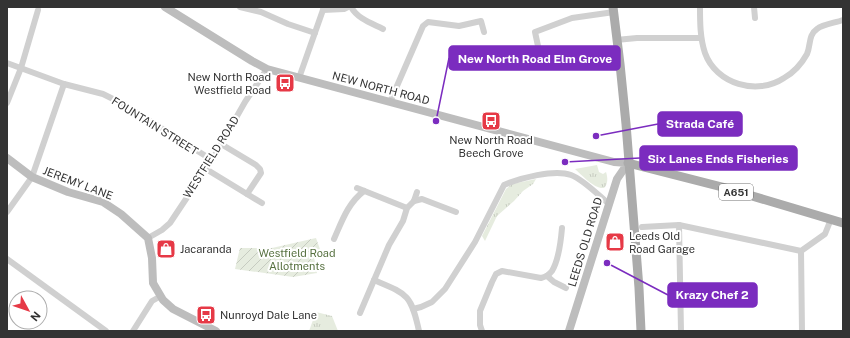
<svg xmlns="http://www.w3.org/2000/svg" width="850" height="338" viewBox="0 0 850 338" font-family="'Public Sans',sans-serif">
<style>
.grass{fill:url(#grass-tufts)}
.garden{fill:url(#garden-furrows)}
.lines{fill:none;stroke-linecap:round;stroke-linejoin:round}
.street{stroke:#d0d0d0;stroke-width:6}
.secondary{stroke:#bdbdbd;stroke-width:8}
.primary{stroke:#ababab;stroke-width:9}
.labels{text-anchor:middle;stroke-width:4;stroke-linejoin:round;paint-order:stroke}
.shield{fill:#fff;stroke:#707070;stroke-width:1}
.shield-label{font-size:10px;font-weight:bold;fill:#333}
.poi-label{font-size:11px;fill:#333;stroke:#fff;text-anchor:start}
.street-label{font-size:11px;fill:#333;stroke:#fff}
.park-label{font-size:11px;fill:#56703f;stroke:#fff}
.leader{fill:none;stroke:#7b2cbf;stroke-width:1.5}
.callout-dot{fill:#7b2cbf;stroke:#fff;stroke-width:1.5}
.callout{fill:#7b2cbf;stroke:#7b2cbf;stroke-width:1.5}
.callout-label{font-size:12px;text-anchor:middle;font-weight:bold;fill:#fff}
</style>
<defs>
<pattern id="grass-tufts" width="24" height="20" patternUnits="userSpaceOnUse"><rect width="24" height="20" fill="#e6ecdf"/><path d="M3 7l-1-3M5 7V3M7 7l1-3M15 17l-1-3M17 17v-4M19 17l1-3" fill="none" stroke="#c6cbc0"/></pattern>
<pattern id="garden-furrows" width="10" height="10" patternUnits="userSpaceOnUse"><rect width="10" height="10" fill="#e6ecdf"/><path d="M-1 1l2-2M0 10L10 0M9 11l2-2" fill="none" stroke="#c6cbc0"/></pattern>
</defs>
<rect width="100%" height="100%" fill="#fff"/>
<g class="grass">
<path d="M597,165L599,172L603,174L606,172C608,178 608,184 604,188C594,189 582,175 575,169Z"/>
<path d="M536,179L533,184L523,191L514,201L497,216L485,241L482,236L506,189L512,184Z"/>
<path d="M316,312L332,316L338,331H309Z"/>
</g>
<path class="garden" d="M316,238L322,255L314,257L317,273L293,277L235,269L240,248H272Z"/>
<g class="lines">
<g class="street">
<path d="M240,7L261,12L288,24L315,33"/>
<path d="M351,7C358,19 371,23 383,29"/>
<path d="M700,7C700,22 700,38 705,53C716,84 757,96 784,78C793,73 802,63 807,54C811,45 808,35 817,29C823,24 835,23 843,20"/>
<path d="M754,7L755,18"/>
<path d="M323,10L344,9L348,7"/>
<path d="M616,40L637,38H701"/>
<path d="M538,46L535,32L572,18L614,12"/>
<path d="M7,63L64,84L103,94L123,104L212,160"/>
<path d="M299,78L324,7"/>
<path d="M390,102L423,26L428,22L459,26L481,21L484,32"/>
<path d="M7,103L21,68L38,10"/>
<path d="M206,169L247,194L261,173L260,169L256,165L221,144"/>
<path d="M357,188L407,208"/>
<path d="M247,194L262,203"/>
<path d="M414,201L422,199L456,212"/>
<path d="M7,212L32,177L64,84"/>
<path d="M679,225L681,331"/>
<path d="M642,227L679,225L801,251L825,234L831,219"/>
<path d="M148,238L162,230L170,223L212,160L245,102L267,69"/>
<path d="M334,239C342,221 348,203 364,191"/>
<path d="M801,251L802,331"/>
<path d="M7,259L106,331"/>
<path d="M547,276L554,282L566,288"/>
<path d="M374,280C407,294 411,294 419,331"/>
<path d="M413,309L421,307L432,302L445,289L475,242L504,185C520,178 554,169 571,175C584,180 598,195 609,204"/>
<path d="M360,313L389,245L403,221L407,208L414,201L417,192"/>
<path d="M133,331L152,301L161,296"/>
<path d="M482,331L480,325V311L492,282L496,274L502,271L541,278C545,277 549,275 552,271C558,261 561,240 562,228"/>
</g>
<g class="secondary">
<path d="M165,7L252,61L267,69L614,162L628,163L617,179L569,331"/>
<path d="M7,158L32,177L68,192L103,202L121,214L148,238L152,258L153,283L163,300L173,309L216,331"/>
</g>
<g class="primary">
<path d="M613,7L620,64L626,124L639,288L641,331"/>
<path d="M628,163L722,187L843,223"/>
</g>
</g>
<defs>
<g id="bus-square" transform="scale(1)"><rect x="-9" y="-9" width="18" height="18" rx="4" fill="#e63946" stroke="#fff"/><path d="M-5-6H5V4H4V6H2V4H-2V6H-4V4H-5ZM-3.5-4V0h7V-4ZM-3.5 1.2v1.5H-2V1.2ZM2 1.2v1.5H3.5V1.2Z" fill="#fff"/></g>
<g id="shop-square" transform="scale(1)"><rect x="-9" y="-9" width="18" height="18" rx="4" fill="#e63946" stroke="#fff"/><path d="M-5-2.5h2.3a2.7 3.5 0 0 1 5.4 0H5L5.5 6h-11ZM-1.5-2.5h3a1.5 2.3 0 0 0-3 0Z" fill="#fff"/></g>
</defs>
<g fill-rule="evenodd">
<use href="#bus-square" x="285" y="83"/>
<use href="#bus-square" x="491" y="121"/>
<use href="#shop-square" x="615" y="242"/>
<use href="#shop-square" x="166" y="249"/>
<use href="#bus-square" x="206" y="315"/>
</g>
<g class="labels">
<rect class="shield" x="719" y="184" width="34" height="16" rx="3"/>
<g class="shield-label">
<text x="736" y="196">A651</text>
</g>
<g class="poi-label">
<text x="271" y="81" text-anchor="end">New North Road<tspan x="271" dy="13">Westfield Road</tspan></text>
<text x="491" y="144" text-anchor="middle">New North Road<tspan x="491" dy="13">Beech Grove</tspan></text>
<text x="629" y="240">Leeds Old<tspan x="629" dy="13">Road Garage</tspan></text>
<text x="180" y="253">Jacaranda</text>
<text x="220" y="319">Nunroyd Dale Lane</text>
</g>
<g class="street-label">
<text transform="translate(381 88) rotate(15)" y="4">NEW NORTH ROAD</text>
<text transform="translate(155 126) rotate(32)" y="4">FOUNTAIN STREET</text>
<text transform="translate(211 157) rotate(-58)" y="4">WESTFIELD ROAD</text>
<text transform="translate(78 183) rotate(21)" y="4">JEREMY LANE</text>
<text transform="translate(585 242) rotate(-73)" y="4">LEEDS OLD ROAD</text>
</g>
<g class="park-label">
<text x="297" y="257">Westfield Road<tspan x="297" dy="13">Allotments</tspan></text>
</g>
</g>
<path class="leader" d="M436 121L449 58M596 136L658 124M565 162L640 158M607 263L668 295"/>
<g class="callout-dot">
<circle cx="436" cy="121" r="4"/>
<circle cx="596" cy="136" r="4"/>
<circle cx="565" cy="162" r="4"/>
<circle cx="607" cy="263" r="4"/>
</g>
<g class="callout">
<rect x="449" y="46" width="171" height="24" rx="4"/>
<rect x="658" y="112" width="84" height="24" rx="4"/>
<rect x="640" y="146" width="157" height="24" rx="4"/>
<rect x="668" y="283" width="89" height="24" rx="4"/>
</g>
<g class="callout-label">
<text x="535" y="63">New North Road Elm Grove</text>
<text x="700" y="128">Strada Café</text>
<text x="718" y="163">Six Lanes Ends Fisheries</text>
<text x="712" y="299">Krazy Chef 2</text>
</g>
<rect width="850" height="338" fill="none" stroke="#333333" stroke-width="16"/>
<g transform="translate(28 310) rotate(130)"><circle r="19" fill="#ffffff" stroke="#adadad"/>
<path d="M0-3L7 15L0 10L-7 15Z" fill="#e63946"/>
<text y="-6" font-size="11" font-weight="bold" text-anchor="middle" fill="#333333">N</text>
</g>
</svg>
